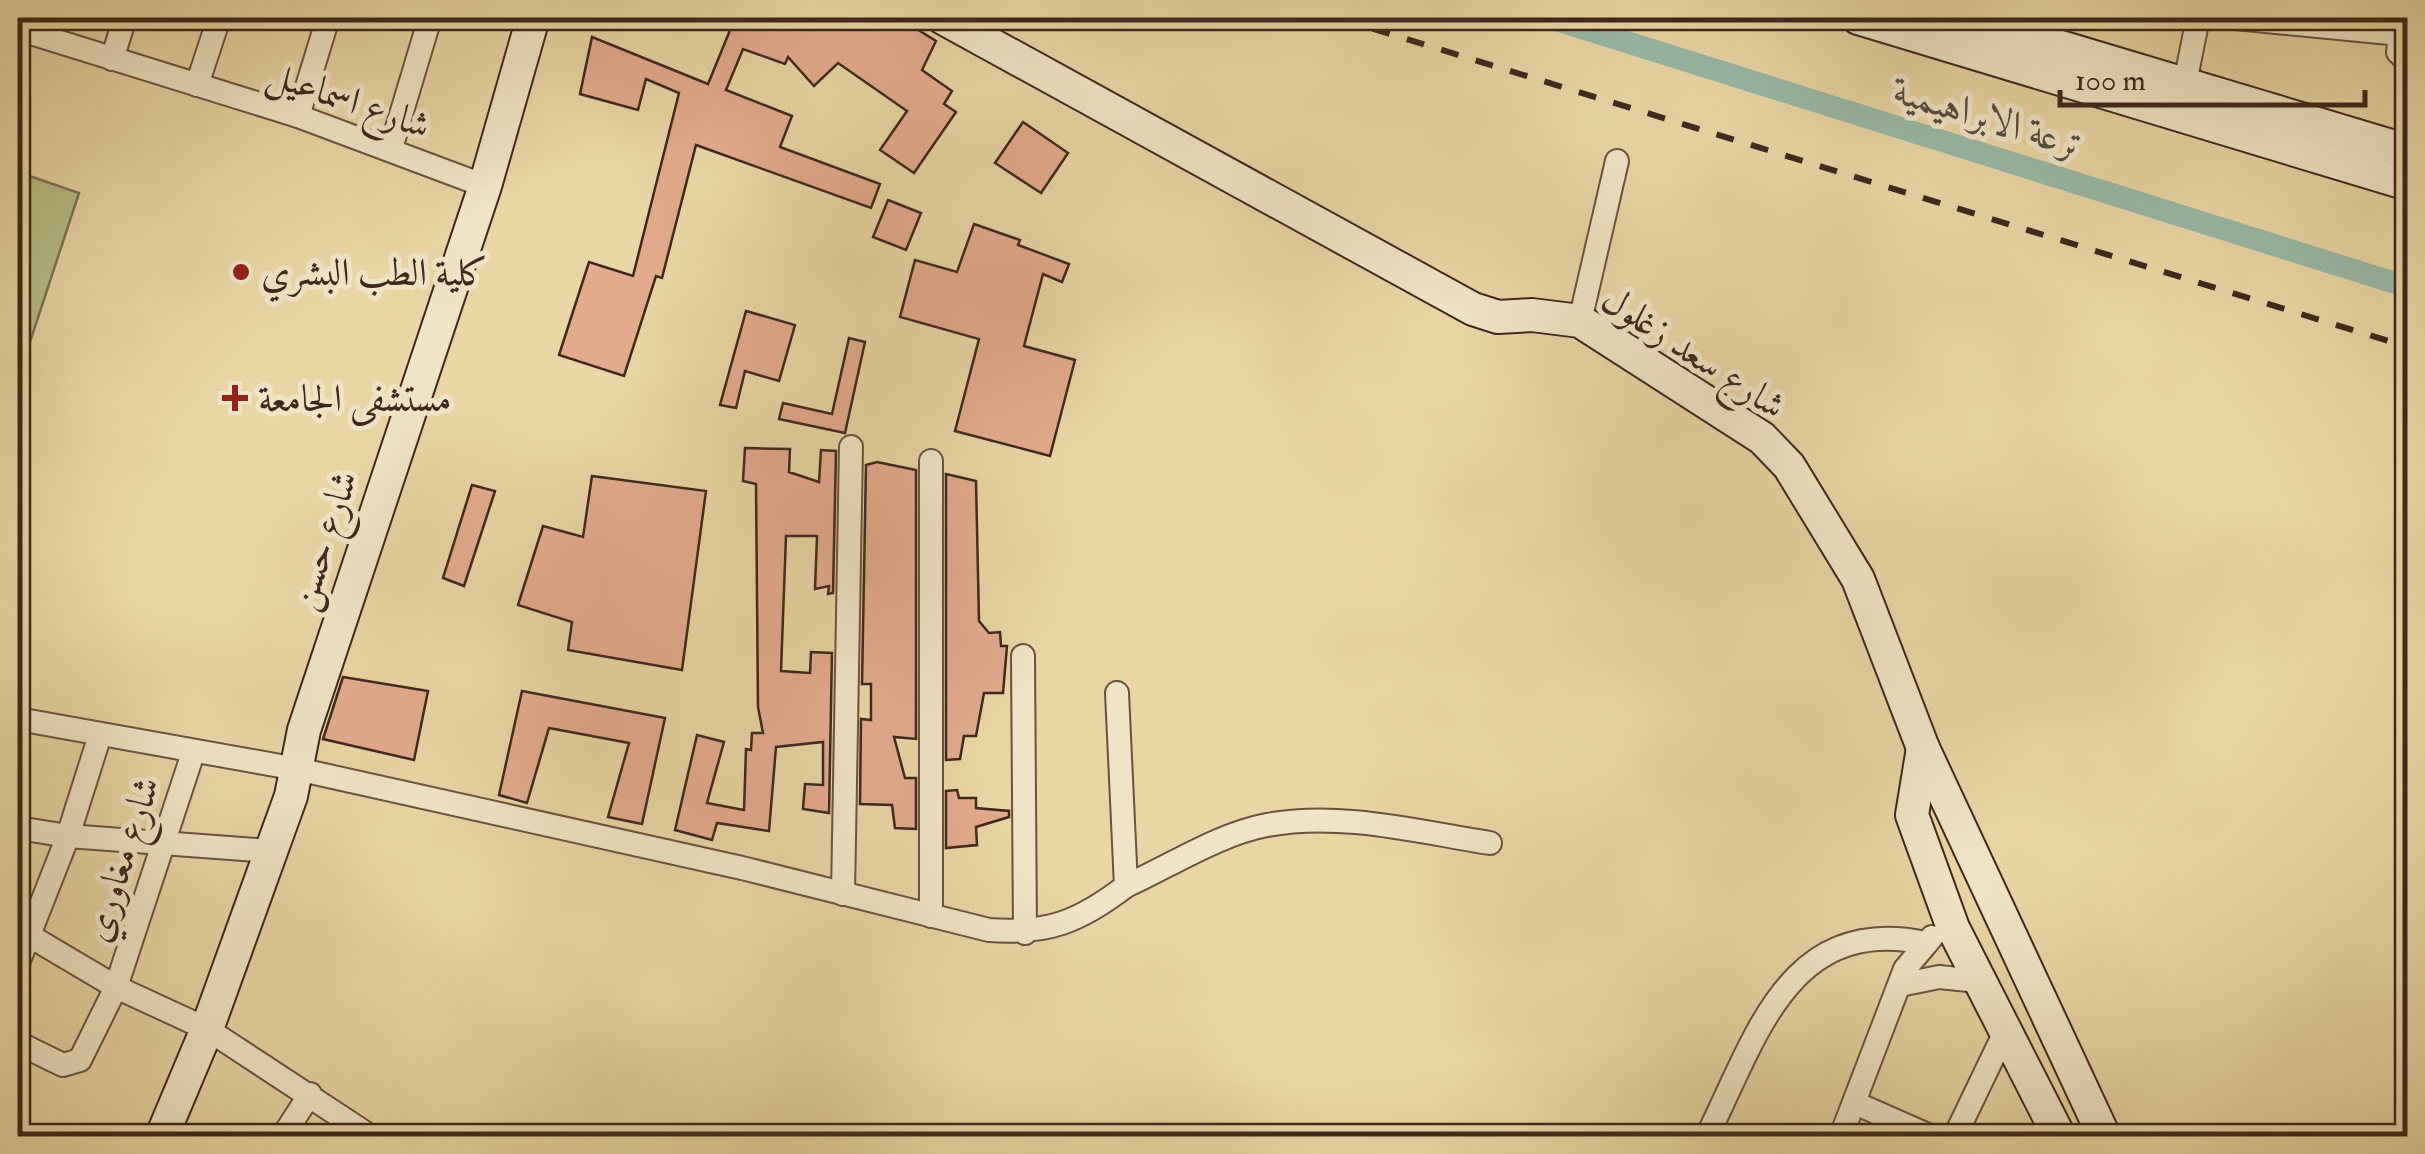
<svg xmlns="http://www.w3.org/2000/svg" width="2425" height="1154" viewBox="0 0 2425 1154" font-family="'IM FELL Double Pica',Amiri,serif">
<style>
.green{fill:#b7bd86;stroke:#7b7250;stroke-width:2.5}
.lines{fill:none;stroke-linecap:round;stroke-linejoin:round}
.canal{stroke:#98b9a6;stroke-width:22}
.building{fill:#e2ab8e;stroke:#3f281b;stroke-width:2.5}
.street-casing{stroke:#6a533d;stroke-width:26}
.secondary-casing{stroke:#3f281b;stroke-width:36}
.street{stroke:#f1e4c4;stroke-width:22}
.secondary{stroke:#f1e4c4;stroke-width:32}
.rail{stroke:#3f281b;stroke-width:6;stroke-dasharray:18 18;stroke-linecap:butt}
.poi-dot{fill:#8f2418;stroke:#f1e4c4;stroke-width:4}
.labels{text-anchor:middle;stroke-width:10;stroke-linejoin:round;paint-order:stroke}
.street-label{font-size:38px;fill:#3f281b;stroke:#f1e4c4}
.poi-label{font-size:38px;fill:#3f281b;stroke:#f1e4c4;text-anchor:start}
.water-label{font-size:40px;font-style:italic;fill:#554c3e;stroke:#f1e4c4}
</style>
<rect width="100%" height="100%" fill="#ead5a4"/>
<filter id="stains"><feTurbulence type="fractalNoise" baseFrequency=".002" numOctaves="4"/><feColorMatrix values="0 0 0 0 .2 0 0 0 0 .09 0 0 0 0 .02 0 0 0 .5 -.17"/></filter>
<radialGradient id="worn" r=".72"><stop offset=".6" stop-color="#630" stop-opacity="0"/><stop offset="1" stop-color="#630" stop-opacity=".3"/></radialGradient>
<path class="green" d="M18,172L79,193L29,345L18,341Z"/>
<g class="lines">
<path class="canal" d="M1550,18L2408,287"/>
</g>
<g class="building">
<path d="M735,18H750L779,29L786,18H899L936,41L922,70L952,91L944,104L956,112L914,173L880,150L907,111L838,63L814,86L788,57L785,64L743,49L726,90L792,116L780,147L880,184L871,208L696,145L662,278L656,276L624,376L559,355L589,262L633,276L679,93L646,79L638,110L580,94L592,37L708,84Z"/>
<path d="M1023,122L1068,153L1041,193L995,163Z"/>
<path d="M888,200L921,213L906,250L873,237Z"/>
<path d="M974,224L1020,240L1018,245L1069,264L1062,282L1043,274L1024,346L1075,360L1050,456L955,431L979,339L900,317L915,260L957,272Z"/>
<path d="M746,311L795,325L779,381L745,371L736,408L720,405Z"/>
<path d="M849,338L865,342L845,433L779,419L783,403L832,414Z"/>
<path d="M745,448L790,449L789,472L819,482L821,450L836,451L833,593L828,594L829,586L815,589L817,536H786L781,671L810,673L811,652L832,653L829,813L803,809L805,784L823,785V742L776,747L769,831L717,823L712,840L675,830L697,735L724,742L707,803L744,810L746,749L751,750L752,733H763L758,707L756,484L743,481Z"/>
<path d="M877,462L916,470V739L894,737L905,778H916V829L895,828L892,805L860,804L861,719L871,720V684H862L866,465Z"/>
<path d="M946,474L976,481L979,621L989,633L1000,632L1001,646H1007L1003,693H984L976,736H964L960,759L946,760Z"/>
<path d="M592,476L706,491L682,670L568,650L572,622L518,605L543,526L583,537Z"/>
<path d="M472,485L495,491L464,586L443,578Z"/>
<path d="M343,677L428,691L414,760L323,739Z"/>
<path d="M522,691L665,718L642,824L608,817L629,743L549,728L527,803L499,795Z"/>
<path d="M957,790L959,798H976V808L1009,811V817L976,827L977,845L946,848V791Z"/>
</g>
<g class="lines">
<g class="street-casing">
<g id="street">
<path d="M2235,18L2400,34"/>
<path d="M2402,18L2398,52L2408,62"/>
<path d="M18,29L298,116L485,186"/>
<path d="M112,59L125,18"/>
<path d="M2185,83L2198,18"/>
<path d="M197,85L219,18"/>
<path d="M298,116L328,18"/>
<path d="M391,148L430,18"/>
<path d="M1580,321L1617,161"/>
<path d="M1023,656L1025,933"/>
<path d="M18,719L297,769L742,868L989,930C1048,934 1079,922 1126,886L1117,693"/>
<path d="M18,828L68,836L270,851"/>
<path d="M1126,886C1170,866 1219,834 1267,825C1339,811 1419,832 1490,843"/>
<path d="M843,894L851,447"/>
<path d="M931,916V461"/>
<path d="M18,929L116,987L207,1029L370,1136"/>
<path d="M18,963L68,836L100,735"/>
<path d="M1900,985L1939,977L1978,981"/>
<path d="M18,1043L63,1065L80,1060L116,987L193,753"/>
<path d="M1855,1103L1930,1136"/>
<path d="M283,1136L310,1094"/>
<path d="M1707,1136C1756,1039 1788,914 1925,943"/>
<path d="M1841,1136L1905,969L1932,937"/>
<path d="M1955,1136L2005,1032"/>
</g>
</g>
<g class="secondary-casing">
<g id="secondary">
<path d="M943,18L1473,309L1498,317L1532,315L1580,321L1762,438L1789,466L1858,579L1923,748L2104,1136"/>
<path d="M1858,18L2408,184"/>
<path d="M1964,18L2408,151"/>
<path d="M1923,748L1912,815L1953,928L2059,1136"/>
<path d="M162,1136L207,1029L291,796L304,730L485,186L533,18"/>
</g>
</g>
<use href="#street" class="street"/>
<use href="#secondary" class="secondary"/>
<path class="rail" d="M1338,18L2408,347"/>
</g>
<g class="poi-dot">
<circle cx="241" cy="272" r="10"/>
<path d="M230 383h10v10h10v10h-10v10h-10v-10h-10v-10h10z"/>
</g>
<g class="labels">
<g class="street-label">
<text transform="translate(349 99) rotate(19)" y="13">شارع اسماعيل</text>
<text transform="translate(1694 352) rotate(33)" y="13">شارع سعد زغلول</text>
<text transform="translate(323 540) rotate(-72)" y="13">شارع حسن</text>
<text transform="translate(121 859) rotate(-72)" y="13">شارع مغاوري</text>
</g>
<g class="poi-label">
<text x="261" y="285">كلية الطب البشري</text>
<text x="258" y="411">مستشفى الجامعة</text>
</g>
<g class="water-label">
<text transform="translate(1990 117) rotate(17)" y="14">ترعة الابراهيمية</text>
</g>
</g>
<rect width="2425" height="1154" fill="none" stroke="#ead5a4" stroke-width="60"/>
<rect x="20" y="20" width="2385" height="1114" fill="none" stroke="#3f281b" stroke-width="5"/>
<rect x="30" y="30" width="2365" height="1094" fill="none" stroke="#3f281b" stroke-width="2.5"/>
<path d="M2060 90v15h305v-15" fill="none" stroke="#3f281b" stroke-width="5"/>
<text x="2075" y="90" font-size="30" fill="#3f281b" stroke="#f1e4c4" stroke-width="8" paint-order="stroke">100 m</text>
<rect width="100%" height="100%" filter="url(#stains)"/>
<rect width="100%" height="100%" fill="url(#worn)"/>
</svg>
